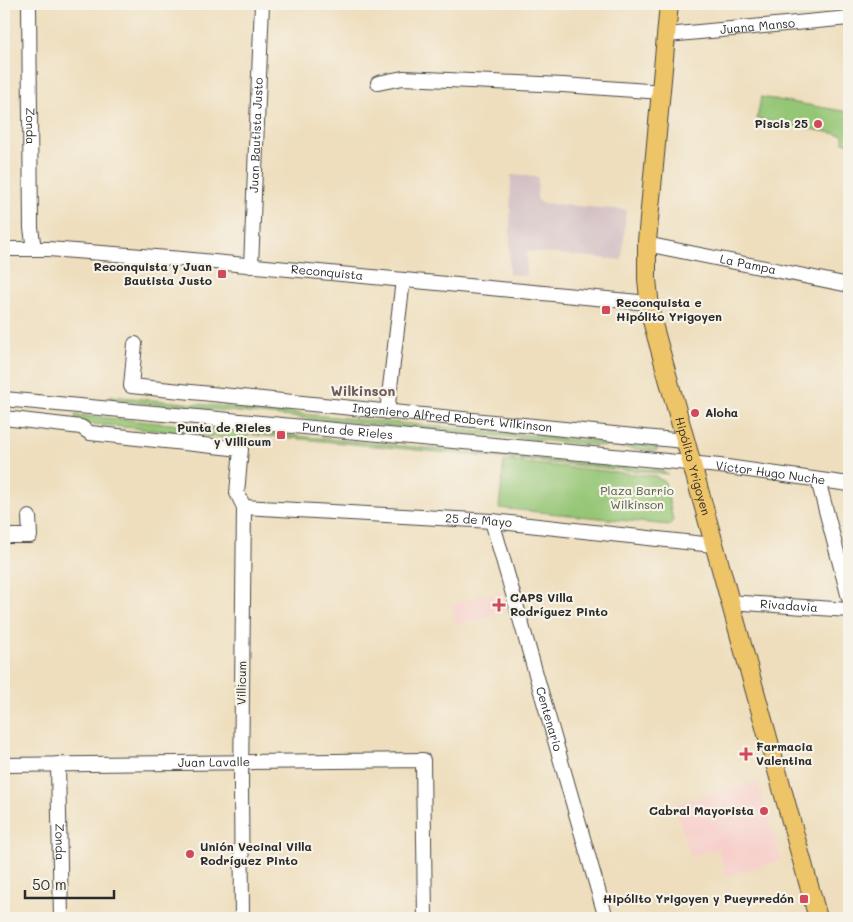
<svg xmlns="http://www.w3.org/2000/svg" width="853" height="922" viewBox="0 0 853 922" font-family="Mali,sans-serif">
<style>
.built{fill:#f7d0cc}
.industrial{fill:#d2bec3}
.green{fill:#95c676;stroke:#607850}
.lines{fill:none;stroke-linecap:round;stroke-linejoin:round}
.minor-casing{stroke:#484641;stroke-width:16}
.major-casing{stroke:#484641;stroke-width:20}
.minor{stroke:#fff;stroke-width:14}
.major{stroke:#eec469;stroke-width:18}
.poi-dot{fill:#d1495b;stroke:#f7f3e8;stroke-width:2}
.labels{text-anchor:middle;stroke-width:4.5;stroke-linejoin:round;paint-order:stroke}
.street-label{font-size:12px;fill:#2b2b2b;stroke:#f7f3e8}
.poi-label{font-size:12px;font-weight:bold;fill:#2b2b2b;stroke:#f7f3e8;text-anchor:end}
.park-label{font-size:12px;fill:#4b5a42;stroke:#f7f3e8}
.neighbourhood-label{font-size:14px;font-weight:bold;fill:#6e5a59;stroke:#f7f3e8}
</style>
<rect width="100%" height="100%" fill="#f7f3e8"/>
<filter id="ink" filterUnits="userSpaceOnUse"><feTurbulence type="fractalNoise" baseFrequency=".02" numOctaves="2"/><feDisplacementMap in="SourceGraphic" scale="10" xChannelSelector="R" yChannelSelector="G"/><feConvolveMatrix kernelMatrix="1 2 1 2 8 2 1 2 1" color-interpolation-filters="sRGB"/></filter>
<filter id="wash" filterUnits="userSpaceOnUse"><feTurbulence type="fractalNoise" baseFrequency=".0096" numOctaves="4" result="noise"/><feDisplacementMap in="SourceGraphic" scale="20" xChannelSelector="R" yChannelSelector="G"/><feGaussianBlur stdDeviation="1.12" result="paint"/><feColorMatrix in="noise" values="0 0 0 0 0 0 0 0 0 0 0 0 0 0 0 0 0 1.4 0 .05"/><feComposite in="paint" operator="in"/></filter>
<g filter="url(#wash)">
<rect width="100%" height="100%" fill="#eedebd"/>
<g class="built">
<path d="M499,591L505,611L457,625L451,605Z"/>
<path d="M758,781L781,860L726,876L718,849L690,856L675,804Z"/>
</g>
<path class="industrial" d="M511,175L538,177L537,198L541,203L626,210L622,260L527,251L526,276L509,274Z"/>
<g class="green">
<path d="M761,97L849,112V144L843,142V135L757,119Z"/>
<path d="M111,396L656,447L658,449L656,451L110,400Z"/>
<path d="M75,415L659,470L668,474L248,434L247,440L76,422Z"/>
<path d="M504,461L655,476L665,482L673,520L669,525L499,508Z"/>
</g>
</g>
<g filter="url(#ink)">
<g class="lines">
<g class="minor-casing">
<g id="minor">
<path id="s1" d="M29,4L31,228L34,249"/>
<path id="s2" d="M667,35L849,18"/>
<path d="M378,83L403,78L563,85L662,92"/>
<path id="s3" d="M646,244L849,285"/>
<path id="s4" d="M4,249H48L182,259L649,303"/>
<path id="s5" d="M251,266L262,4"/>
<path id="s6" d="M135,344L131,386L684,441"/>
<path id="s7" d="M4,399L720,466L849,484"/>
<path d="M387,412L403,280"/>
<path d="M4,418L81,427L90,433L241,449L237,493L244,507L241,784L242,918"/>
<path d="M818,480L849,598"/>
<path id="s8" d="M244,507L492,521L713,545"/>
<path id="s9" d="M492,521L606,918"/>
<path d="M4,536H30L29,517"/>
<path id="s10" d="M729,602L849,610"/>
<path id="s11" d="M58,764L61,918"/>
<path id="s12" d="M4,765L423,760L425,918"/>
</g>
</g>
<g class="major-casing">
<g id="major">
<path id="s13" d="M669,4L647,241V279L651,317L818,918"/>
</g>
</g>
<use href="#minor" class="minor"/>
<use href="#major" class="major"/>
</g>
</g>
<g class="poi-dot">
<circle cx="818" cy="124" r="5"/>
<rect x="217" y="269" width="10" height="10" rx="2.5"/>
<rect x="601" y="305" width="10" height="10" rx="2.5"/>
<circle cx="695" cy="413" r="5"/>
<rect x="276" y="430" width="10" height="10" rx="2.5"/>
<path d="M496.5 597.5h5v5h5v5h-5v5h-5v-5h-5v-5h5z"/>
<path d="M743.5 746.5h5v5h5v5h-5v5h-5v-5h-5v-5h5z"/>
<circle cx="764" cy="811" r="5"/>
<circle cx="190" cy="854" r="5"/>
<rect x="799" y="894" width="10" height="10" rx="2.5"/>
</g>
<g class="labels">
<g class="street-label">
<text dy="4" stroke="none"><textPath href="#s2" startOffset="91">Juana Manso</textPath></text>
<text dy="4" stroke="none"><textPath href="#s1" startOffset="122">Zonda</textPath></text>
<text dy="4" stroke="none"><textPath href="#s5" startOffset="131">Juan Bautista Justo</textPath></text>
<text dy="4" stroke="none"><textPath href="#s3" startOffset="104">La Pampa</textPath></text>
<text dy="4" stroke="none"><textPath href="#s4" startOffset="324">Reconquista</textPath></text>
<text dy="4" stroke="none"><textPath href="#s6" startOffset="365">Ingeniero Alfred Robert Wilkinson</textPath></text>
<text dy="4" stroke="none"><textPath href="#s7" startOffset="345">Punta de Rieles</textPath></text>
<text dy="4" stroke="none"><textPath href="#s13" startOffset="469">Hipólito Yrigoyen</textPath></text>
<text dy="4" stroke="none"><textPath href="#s7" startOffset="770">Víctor Hugo Nuche</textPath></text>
<text dy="4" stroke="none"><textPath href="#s8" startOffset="235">25 de Mayo</textPath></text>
<text dy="4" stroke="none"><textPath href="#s10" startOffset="60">Rivadavia</textPath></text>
<text transform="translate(242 683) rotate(-89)" y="4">Villicum</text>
<text dy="4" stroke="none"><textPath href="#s9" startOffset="206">Centenario</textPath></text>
<text dy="4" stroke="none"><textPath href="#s12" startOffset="210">Juan Lavalle</textPath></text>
<text dy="4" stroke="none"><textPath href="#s11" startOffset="78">Zonda</textPath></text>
</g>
<g class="poi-label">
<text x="808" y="128">Piscis 25</text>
<text x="212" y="271">Reconquista y Juan<tspan x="212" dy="14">Bautista Justo</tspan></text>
<text x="616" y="307" text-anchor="start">Reconquista e<tspan x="616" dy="14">Hipólito Yrigoyen</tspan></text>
<text x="705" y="417" text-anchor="start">Aloha</text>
<text x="271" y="432">Punta de Rieles<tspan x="271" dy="14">y Villicum</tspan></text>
<text x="510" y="602" text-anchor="start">CAPS Villa<tspan x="510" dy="14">Rodríguez Pinto</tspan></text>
<text x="756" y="751" text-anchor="start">Farmacia<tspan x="756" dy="14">Valentina</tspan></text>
<text x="754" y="815">Cabral Mayorista</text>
<text x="200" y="851" text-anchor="start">Unión Vecinal Villa<tspan x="200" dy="14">Rodríguez Pinto</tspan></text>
<text x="794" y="903">Hipólito Yrigoyen y Pueyrredón</text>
</g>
<g class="park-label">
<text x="637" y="495">Plaza Barrio<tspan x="637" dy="14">Wilkinson</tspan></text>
</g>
<g class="neighbourhood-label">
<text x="363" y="396">Wilkinson</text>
</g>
</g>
<rect width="853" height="922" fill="none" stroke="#f7f3e8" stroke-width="20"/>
<path d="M25 890v8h89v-8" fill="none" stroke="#2b2b2b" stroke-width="2.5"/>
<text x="32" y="890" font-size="15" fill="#2b2b2b" stroke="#f7f3e8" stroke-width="4" paint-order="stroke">50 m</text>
</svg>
